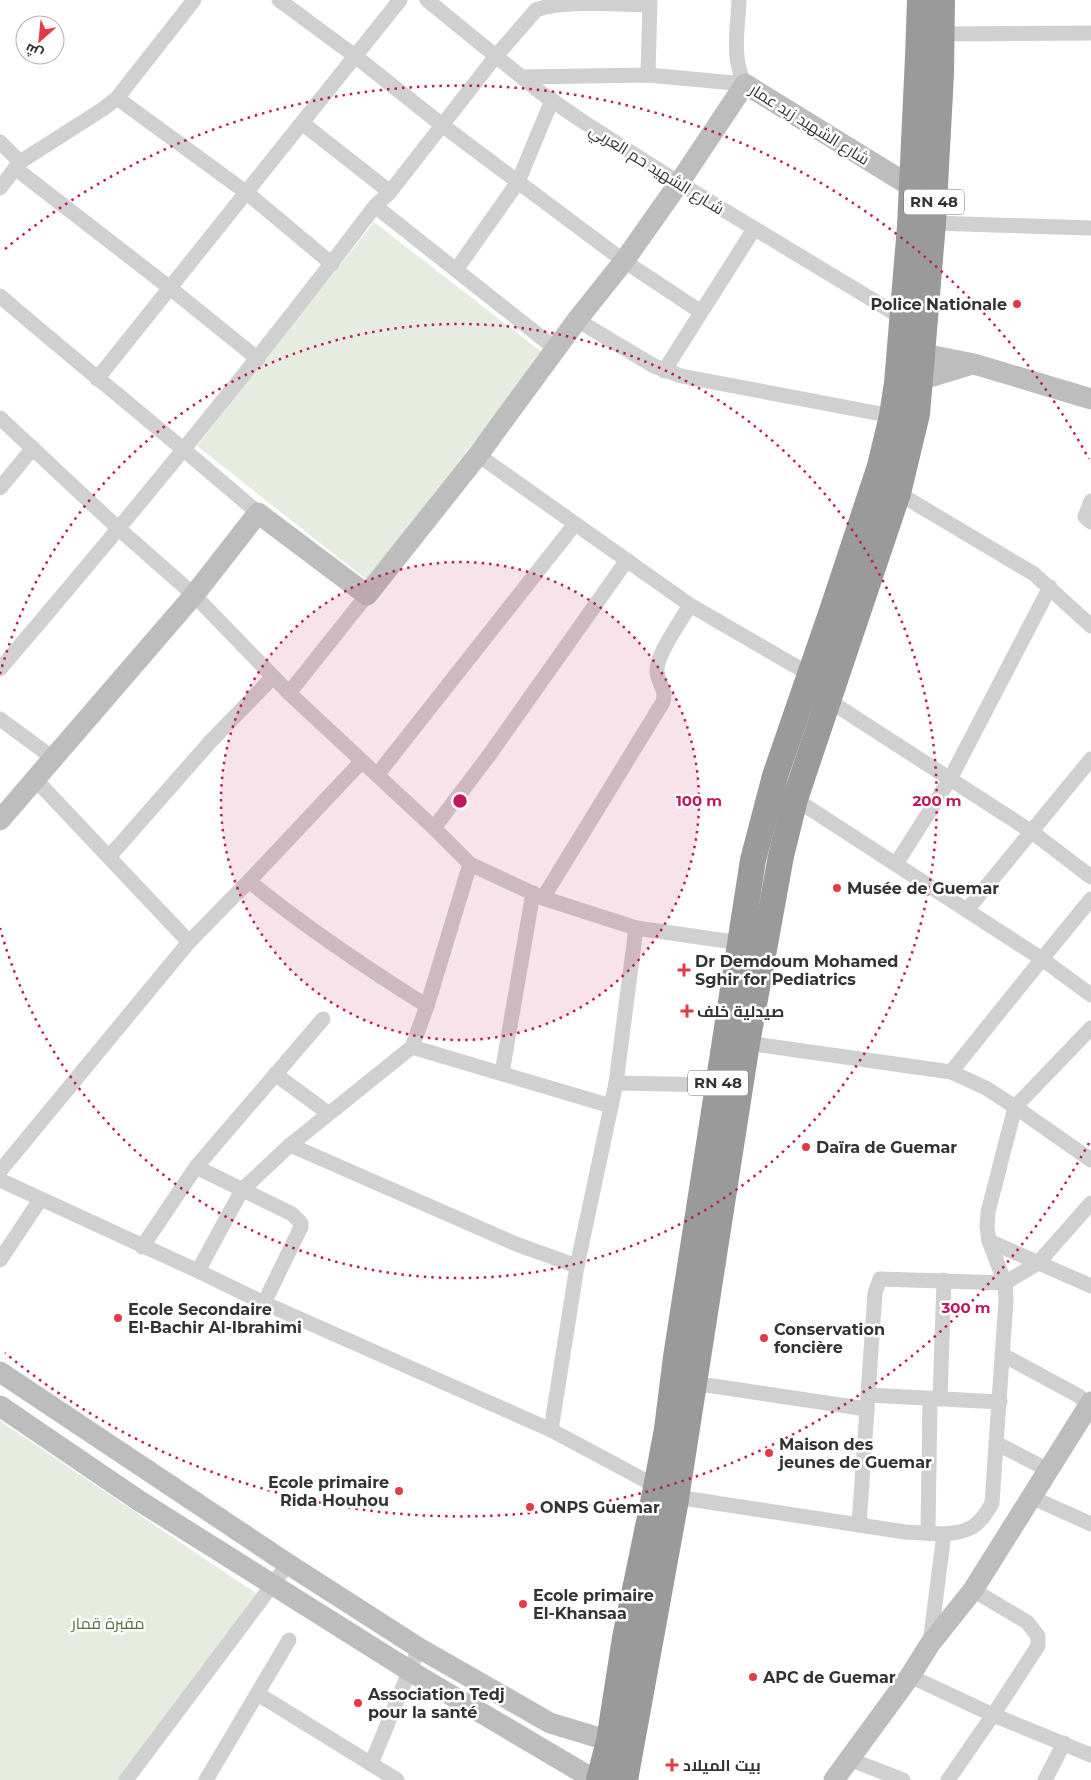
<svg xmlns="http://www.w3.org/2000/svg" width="1091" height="1780" viewBox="0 0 1091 1780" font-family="Montserrat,Cairo,sans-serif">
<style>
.green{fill:#e6ecdf}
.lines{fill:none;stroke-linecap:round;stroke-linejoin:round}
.street{stroke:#d0d0d0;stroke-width:15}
.secondary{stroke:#bdbdbd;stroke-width:21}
.highway{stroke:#9a9a9a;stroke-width:26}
.ring{fill:none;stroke:#c2185b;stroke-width:2.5;stroke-dasharray:2.5 5}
.poi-dot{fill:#e63946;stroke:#fff;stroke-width:2}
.labels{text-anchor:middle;stroke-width:5;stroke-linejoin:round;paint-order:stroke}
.shield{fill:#fff;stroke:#707070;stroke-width:1}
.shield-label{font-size:15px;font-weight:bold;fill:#333}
.street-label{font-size:16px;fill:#333;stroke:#fff}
.poi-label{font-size:16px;font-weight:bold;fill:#333;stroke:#fff;text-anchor:start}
.park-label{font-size:16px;fill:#56703f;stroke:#fff}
.centre{fill:#c2185b;stroke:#fff;stroke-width:2.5}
.ring-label{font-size:15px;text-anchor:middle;font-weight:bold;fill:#c2185b;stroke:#fff;stroke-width:5;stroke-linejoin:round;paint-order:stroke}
</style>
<rect width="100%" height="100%" fill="#fff"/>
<g class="green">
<path d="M374,222L543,353L367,580L197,446Z"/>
<path d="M0,1421L260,1596L124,1780H0Z"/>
</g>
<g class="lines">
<g class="street">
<path d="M279,0L355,56L442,125L624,261L701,312"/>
<path d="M427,0L540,92L579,119L679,183L901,317"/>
<path d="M739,0C738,27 731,59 745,84"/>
<path d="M935,34L1091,33"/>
<path d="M648,75L650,0"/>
<path d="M522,77L648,75L745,84"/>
<path d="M117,98L247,193L332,264"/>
<path d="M302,123L390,192"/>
<path d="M0,142L20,162"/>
<path d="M15,168L170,288L258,359"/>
<path d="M0,188L20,162L103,109L117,98L194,0"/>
<path d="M375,206L556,349"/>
<path d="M933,223L1091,228"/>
<path d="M456,270L518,182L552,100"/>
<path d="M0,296C85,369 173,439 258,513"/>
<path d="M577,320L654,366L681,376L892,416"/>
<path d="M664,371L754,229"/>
<path d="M97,379L400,0"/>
<path d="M0,418L119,529L194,595L289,693L434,828L470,864L543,898L636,928L741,943"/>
<path d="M478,455L690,605L809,674"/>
<path d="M0,488L33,448"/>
<path d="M898,493L1034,574L1091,626"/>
<path d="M1091,501L1085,517L1091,522"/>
<path d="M0,669C129,518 255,365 375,206L390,192L496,56L536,10C559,0 621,4 649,5"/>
<path d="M289,693L367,595"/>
<path d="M828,700L1032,832L1091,877"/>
<path d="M0,719L53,758"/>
<path d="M362,761L249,881C305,927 365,967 427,1006"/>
<path d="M377,775L575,524"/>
<path d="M35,779L189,942"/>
<path d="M795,799L1042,959L951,1072"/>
<path d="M434,828L490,754L627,560"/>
<path d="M109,857L210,742L273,677"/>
<path d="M896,864L950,779L1050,587"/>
<path d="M543,898L663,702C667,686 656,683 657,669C658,652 681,621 690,605"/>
<path d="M1091,899L1042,959L1091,995"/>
<path d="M967,910L1091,759"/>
<path d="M1091,1028L1015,1107L1091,1160"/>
<path d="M747,1043L951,1072L986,1088L1015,1107L988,1212L987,1227L989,1241L1005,1283L1006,1300L992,1503C979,1527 970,1532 944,1534L930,1643"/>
<path d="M412,1047L611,1106"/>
<path d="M502,1073L533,893"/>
<path d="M275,1074L328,1113"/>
<path d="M616,1083L718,1085"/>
<path d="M290,1145L516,1244L577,1266"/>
<path d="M196,1167L292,1214L301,1223V1227L264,1303"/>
<path d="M0,1171L189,942L249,881"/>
<path d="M0,1180L198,1271L264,1303L551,1430L676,1497L905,1532L944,1534"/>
<path d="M989,1241L1091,1286"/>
<path d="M142,1247L196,1167L323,1019"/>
<path d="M0,1260L40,1200"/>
<path d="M198,1271L242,1190L290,1145L412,1047L427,1006L470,864"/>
<path d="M1003,1355L1079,1396L1084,1401L1086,1409L1091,1411"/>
<path d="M693,1383L867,1409"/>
<path d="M868,1395L1000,1402"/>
<path d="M940,1399L944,1280"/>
<path d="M551,1430L577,1266L616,1083L636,928"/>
<path d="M996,1443L1048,1470"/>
<path d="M1031,1497L1091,1524"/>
<path d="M859,1525L875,1293L880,1279L1005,1283L1038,1263L1091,1203"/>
<path d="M928,1533L930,1399"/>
<path d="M910,1676L993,1715L1091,1755"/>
<path d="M258,1694L397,1780"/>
<path d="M849,1759L903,1780"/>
<path d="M371,1764L419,1648"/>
<path d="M126,1780L288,1564"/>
<path d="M206,1780L289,1640"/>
<path d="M948,1780L993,1715L1038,1646V1636L1027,1622L973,1590"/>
<path d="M1045,1780L1064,1743"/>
</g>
<g class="secondary">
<path d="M908,351L974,364L1091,399"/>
<path d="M905,382L920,380L969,365"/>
<path d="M0,820L194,595L258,513L367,595L478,455L577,320L624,261L679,183L745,84L912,187"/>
<path d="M0,1372L288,1564L419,1648L550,1723L623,1745"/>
<path d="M0,1406L138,1500L410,1671L595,1780"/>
<path d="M834,1780L910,1676L930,1644L973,1590L1091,1402"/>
</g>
<g class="highway">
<path d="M599,1780L609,1741L625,1638L656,1488L667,1429L676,1357L753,860L775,776L833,608L880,466L892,416L897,383L910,226L918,57L920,0"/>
<path d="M625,1780L675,1505L747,1043L781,856L795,799L898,493L917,414L933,223L941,74L942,0"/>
</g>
</g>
<circle cx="460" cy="801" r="239" fill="#c2185b" fill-opacity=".12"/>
<g class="ring">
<circle cx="460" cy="801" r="239"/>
<path d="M0 674A477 477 0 1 1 0 928"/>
<path d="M1089 1143A716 716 0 0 1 5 1353M5 249A716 716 0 0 1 1089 459"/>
</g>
<g class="poi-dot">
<circle cx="1017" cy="304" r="5"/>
<circle cx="837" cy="888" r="5"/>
<path d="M681.5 962.5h5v5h5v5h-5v5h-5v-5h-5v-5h5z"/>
<path d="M684.5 1003.5h5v5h5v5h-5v5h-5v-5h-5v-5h5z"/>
<circle cx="806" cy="1147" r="5"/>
<circle cx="118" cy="1318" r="5"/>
<circle cx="764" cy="1338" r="5"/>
<circle cx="769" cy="1453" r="5"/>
<circle cx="399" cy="1491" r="5"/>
<circle cx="530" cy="1507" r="5"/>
<circle cx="523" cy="1604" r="5"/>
<circle cx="753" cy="1677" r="5"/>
<circle cx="358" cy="1703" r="5"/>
<path d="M669.5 1757.5h5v5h5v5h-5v5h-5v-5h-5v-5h5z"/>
</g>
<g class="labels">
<g class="shield">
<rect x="904" y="189.5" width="60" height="25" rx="4"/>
<rect x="688" y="1070.5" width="60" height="25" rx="4"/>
</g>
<g class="shield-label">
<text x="934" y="207">RN 48</text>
<text x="718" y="1088">RN 48</text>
</g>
<g class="street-label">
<text transform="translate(810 124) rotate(32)" y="6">شارع الشهيد زيد عمار</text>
<text transform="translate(657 169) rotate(32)" y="6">شـارع الشهيد حم العربي</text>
</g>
<g class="poi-label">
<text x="1007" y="310" text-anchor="end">Police Nationale</text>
<text x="847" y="894">Musée de Guemar</text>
<text x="695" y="967">Dr Demdoum Mohamed<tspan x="695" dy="18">Sghir for Pediatrics</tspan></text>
<text x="697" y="1017">صيدلية خلف</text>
<text x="816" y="1153">Daïra de Guemar</text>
<text x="128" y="1315">Ecole Secondaire<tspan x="128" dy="18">El-Bachir Al-Ibrahimi</tspan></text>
<text x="774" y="1335">Conservation<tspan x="774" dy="18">foncière</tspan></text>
<text x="779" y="1450">Maison des<tspan x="779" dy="18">jeunes de Guemar</tspan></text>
<text x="389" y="1488" text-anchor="end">Ecole primaire<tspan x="389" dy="18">Rida Houhou</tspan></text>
<text x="540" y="1513">ONPS Guemar</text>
<text x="533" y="1601">Ecole primaire<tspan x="533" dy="18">El-Khansaa</tspan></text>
<text x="763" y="1683">APC de Guemar</text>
<text x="368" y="1700">Association Tedj<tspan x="368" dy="18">pour la santé</tspan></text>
<text x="683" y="1771">بيت الميلاد</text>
</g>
<g class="park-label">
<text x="108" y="1629">مقبرة قمار</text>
</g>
</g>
<circle cx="460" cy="801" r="8" class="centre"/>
<g class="ring-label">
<text x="699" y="806">100 m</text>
<text x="937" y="806">200 m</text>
<text x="966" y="1313">300 m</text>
</g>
<g transform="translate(40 40) rotate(207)"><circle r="24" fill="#ffffff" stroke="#adadad"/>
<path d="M0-4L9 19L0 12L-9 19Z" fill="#e63946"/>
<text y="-8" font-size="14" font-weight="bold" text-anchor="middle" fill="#333333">ش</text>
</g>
</svg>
